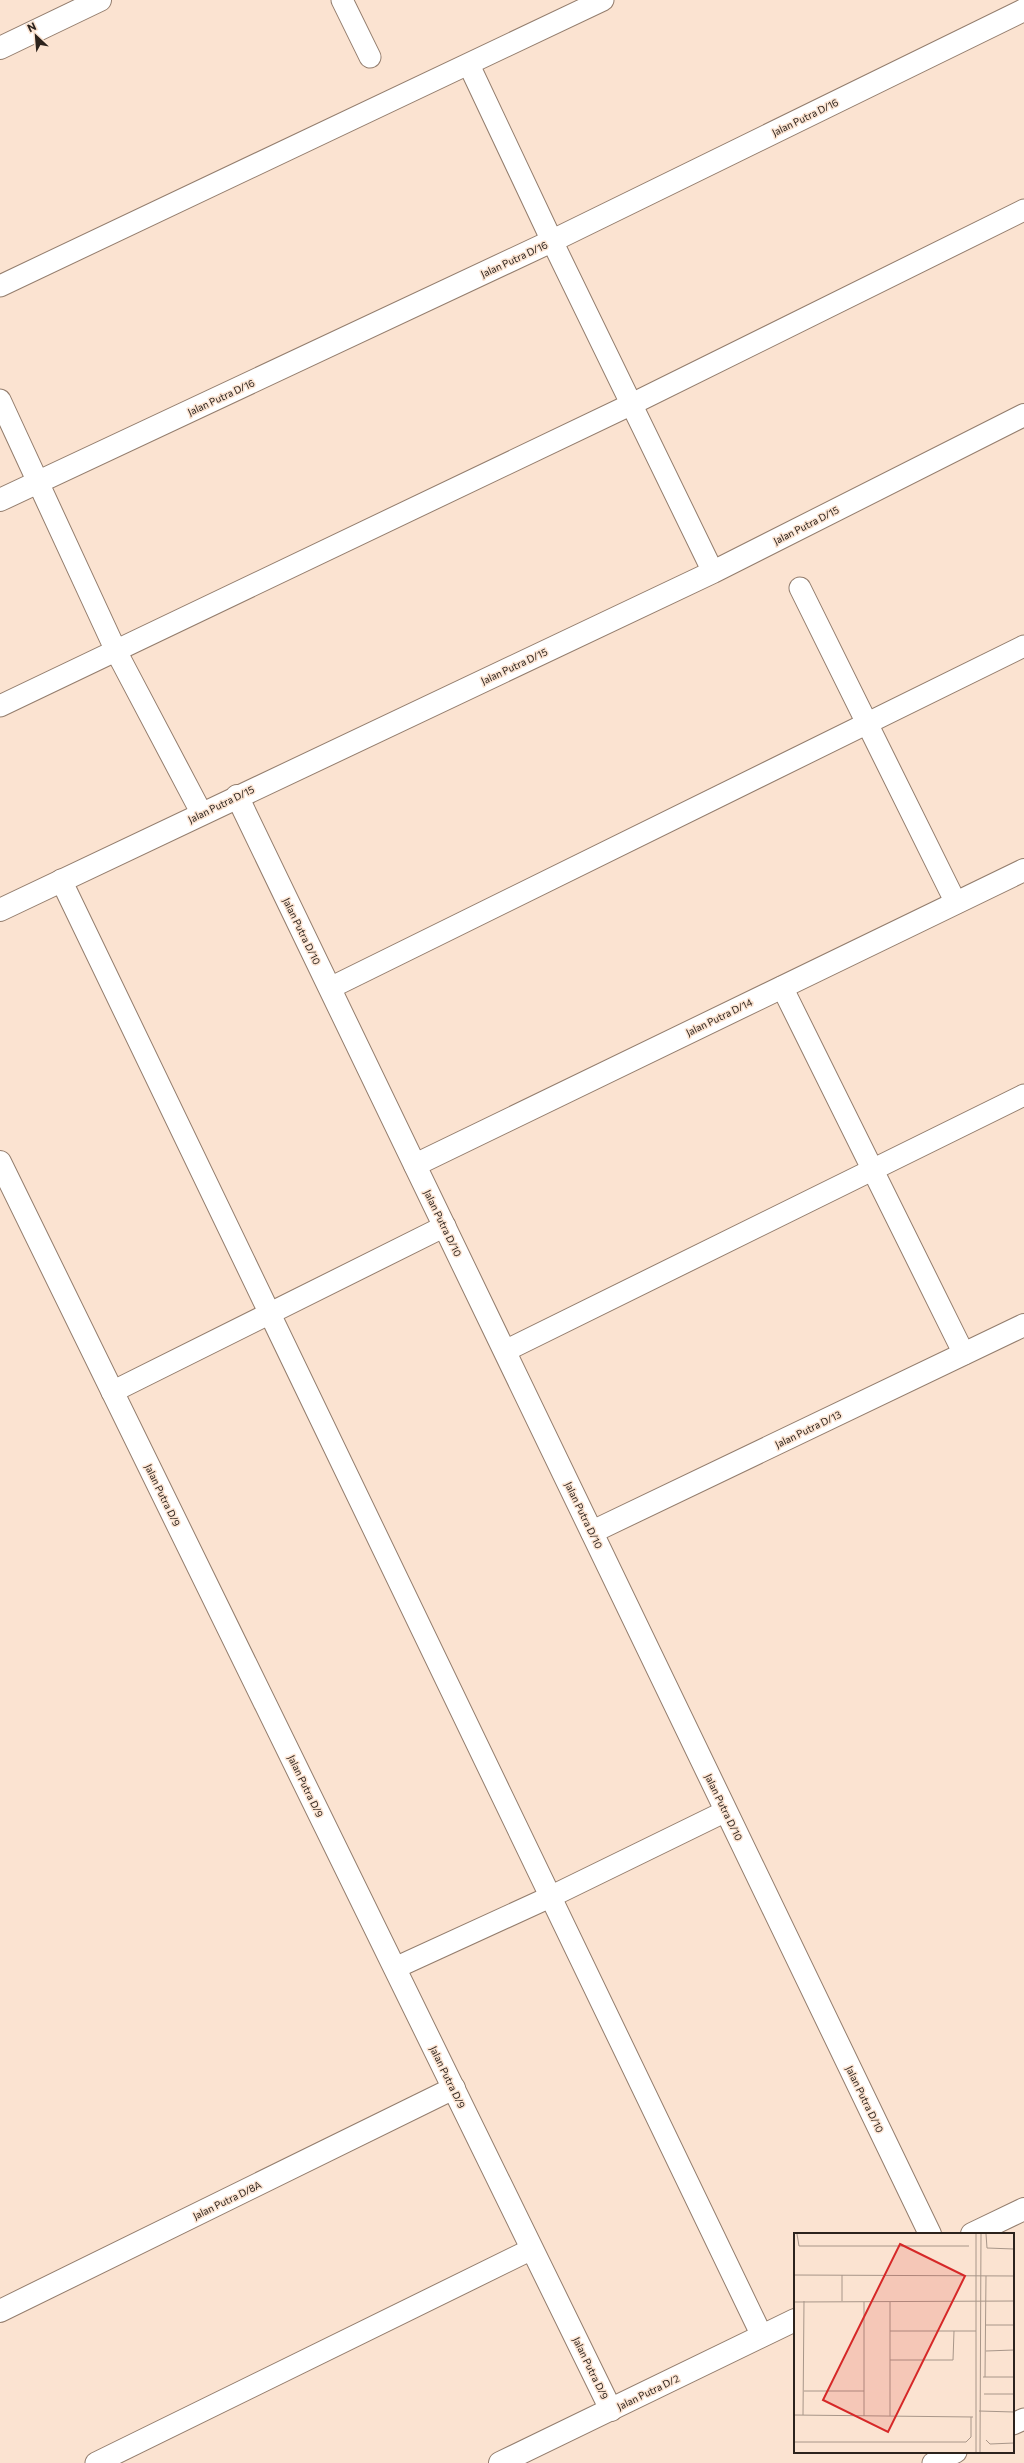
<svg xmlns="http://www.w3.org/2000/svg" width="1024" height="2463" viewBox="0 0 1024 2463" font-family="Commissioner,sans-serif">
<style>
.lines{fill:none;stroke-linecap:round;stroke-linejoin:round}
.lane-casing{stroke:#937d6d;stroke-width:23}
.street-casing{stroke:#937d6d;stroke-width:24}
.lane{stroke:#fff;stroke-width:21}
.street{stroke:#fff;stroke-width:22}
.labels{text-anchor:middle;stroke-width:3;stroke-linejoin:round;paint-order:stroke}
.street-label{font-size:10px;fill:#2c231d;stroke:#fbe3d1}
.inset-road{fill:none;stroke:#a89689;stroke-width:1}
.view{fill:#d62828;fill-opacity:0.15;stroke:#d62828;stroke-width:2}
.inset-edge{fill:none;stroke:#2c231d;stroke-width:2}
</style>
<rect width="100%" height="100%" fill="#fbe3d1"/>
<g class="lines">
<g class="lane-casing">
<g id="lane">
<path d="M342,0L370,57"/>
<path d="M469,65L552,241L713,572"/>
<path d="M0,286L603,0"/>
<path d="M0,400L116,651L202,814"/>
<path d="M800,588L956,903"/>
<path d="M0,706L632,404L1024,210"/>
<path d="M61,880L762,2336"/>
<path d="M782,987L964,1354"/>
<path d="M330,988L1024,646"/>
<path d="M505,1351L1024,1095"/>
<path d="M112,1392L445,1226"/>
<path d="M395,1968L550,1897L726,1811"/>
<path d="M1013,2424L1024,2419"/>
<path d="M96,2463L532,2249"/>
<path d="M933,2463L956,2452"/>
</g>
</g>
<g class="street-casing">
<g id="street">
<path d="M0,48L100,0"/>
<path d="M0,500L552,241L1024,10"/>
<path d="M237,796L930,2234"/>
<path d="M0,910L713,572L1024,415"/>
<path d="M0,1162L611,2410"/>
<path d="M415,1165L1024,870"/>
<path d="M592,1532L1024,1325"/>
<path d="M972,2234L1024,2209"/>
<path d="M0,2311L454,2088"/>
<path d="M500,2463L795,2320"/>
</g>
</g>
<use href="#lane" class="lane"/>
<use href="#street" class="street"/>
</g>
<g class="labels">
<g class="street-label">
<text transform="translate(805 117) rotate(-26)" y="4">Jalan Putra D/16</text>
<text transform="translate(514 259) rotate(-25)" y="4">Jalan Putra D/16</text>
<text transform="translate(221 397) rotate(-25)" y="4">Jalan Putra D/16</text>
<text transform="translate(806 525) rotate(-27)" y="4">Jalan Putra D/15</text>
<text transform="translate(514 666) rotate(-25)" y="4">Jalan Putra D/15</text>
<text transform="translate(221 804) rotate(-26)" y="4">Jalan Putra D/15</text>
<text transform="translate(302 931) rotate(64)" y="4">Jalan Putra D/10</text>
<text transform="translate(719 1017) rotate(-26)" y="4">Jalan Putra D/14</text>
<text transform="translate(443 1223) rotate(64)" y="4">Jalan Putra D/10</text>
<text transform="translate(808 1429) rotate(-26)" y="4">Jalan Putra D/13</text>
<text transform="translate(163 1495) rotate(64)" y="4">Jalan Putra D/9</text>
<text transform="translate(584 1515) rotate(64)" y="4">Jalan Putra D/10</text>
<text transform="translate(306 1786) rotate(64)" y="4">Jalan Putra D/9</text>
<text transform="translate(724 1807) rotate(64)" y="4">Jalan Putra D/10</text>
<text transform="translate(448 2077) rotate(64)" y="4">Jalan Putra D/9</text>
<text transform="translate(865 2099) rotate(64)" y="4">Jalan Putra D/10</text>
<text transform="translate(227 2200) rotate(-26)" y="4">Jalan Putra D/8A</text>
<text transform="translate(591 2368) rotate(64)" y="4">Jalan Putra D/9</text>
<text transform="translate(648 2392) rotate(-26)" y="4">Jalan Putra D/2</text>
</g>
</g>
<g transform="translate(794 2233)">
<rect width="220" height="220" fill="#fbe3d1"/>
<path class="inset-road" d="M3,1L5,13H175M192,1L193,15L220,16M0,42L220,43M48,42V68M0,69L220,68M70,69V183M192,92H220M96,98H182M192,118L220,117M96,127H159L160,98M189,144H220M191,144L192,43M10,158H70M190,161H220M185,178L220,179M0,182L179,184M9,182L10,68M96,183V69M192,207L196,211L220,210M0,209H172L177,204V184M182,219V1M186,219L187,1"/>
<path class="view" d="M106,11L171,43L94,199L29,167Z"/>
<rect width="220" height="220" class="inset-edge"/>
</g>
<g transform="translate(36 36) rotate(334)" stroke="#fbe3d1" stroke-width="3" paint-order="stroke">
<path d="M0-3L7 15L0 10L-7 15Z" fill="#2c231d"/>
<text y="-6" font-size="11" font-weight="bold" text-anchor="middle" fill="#2c231d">N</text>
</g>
</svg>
